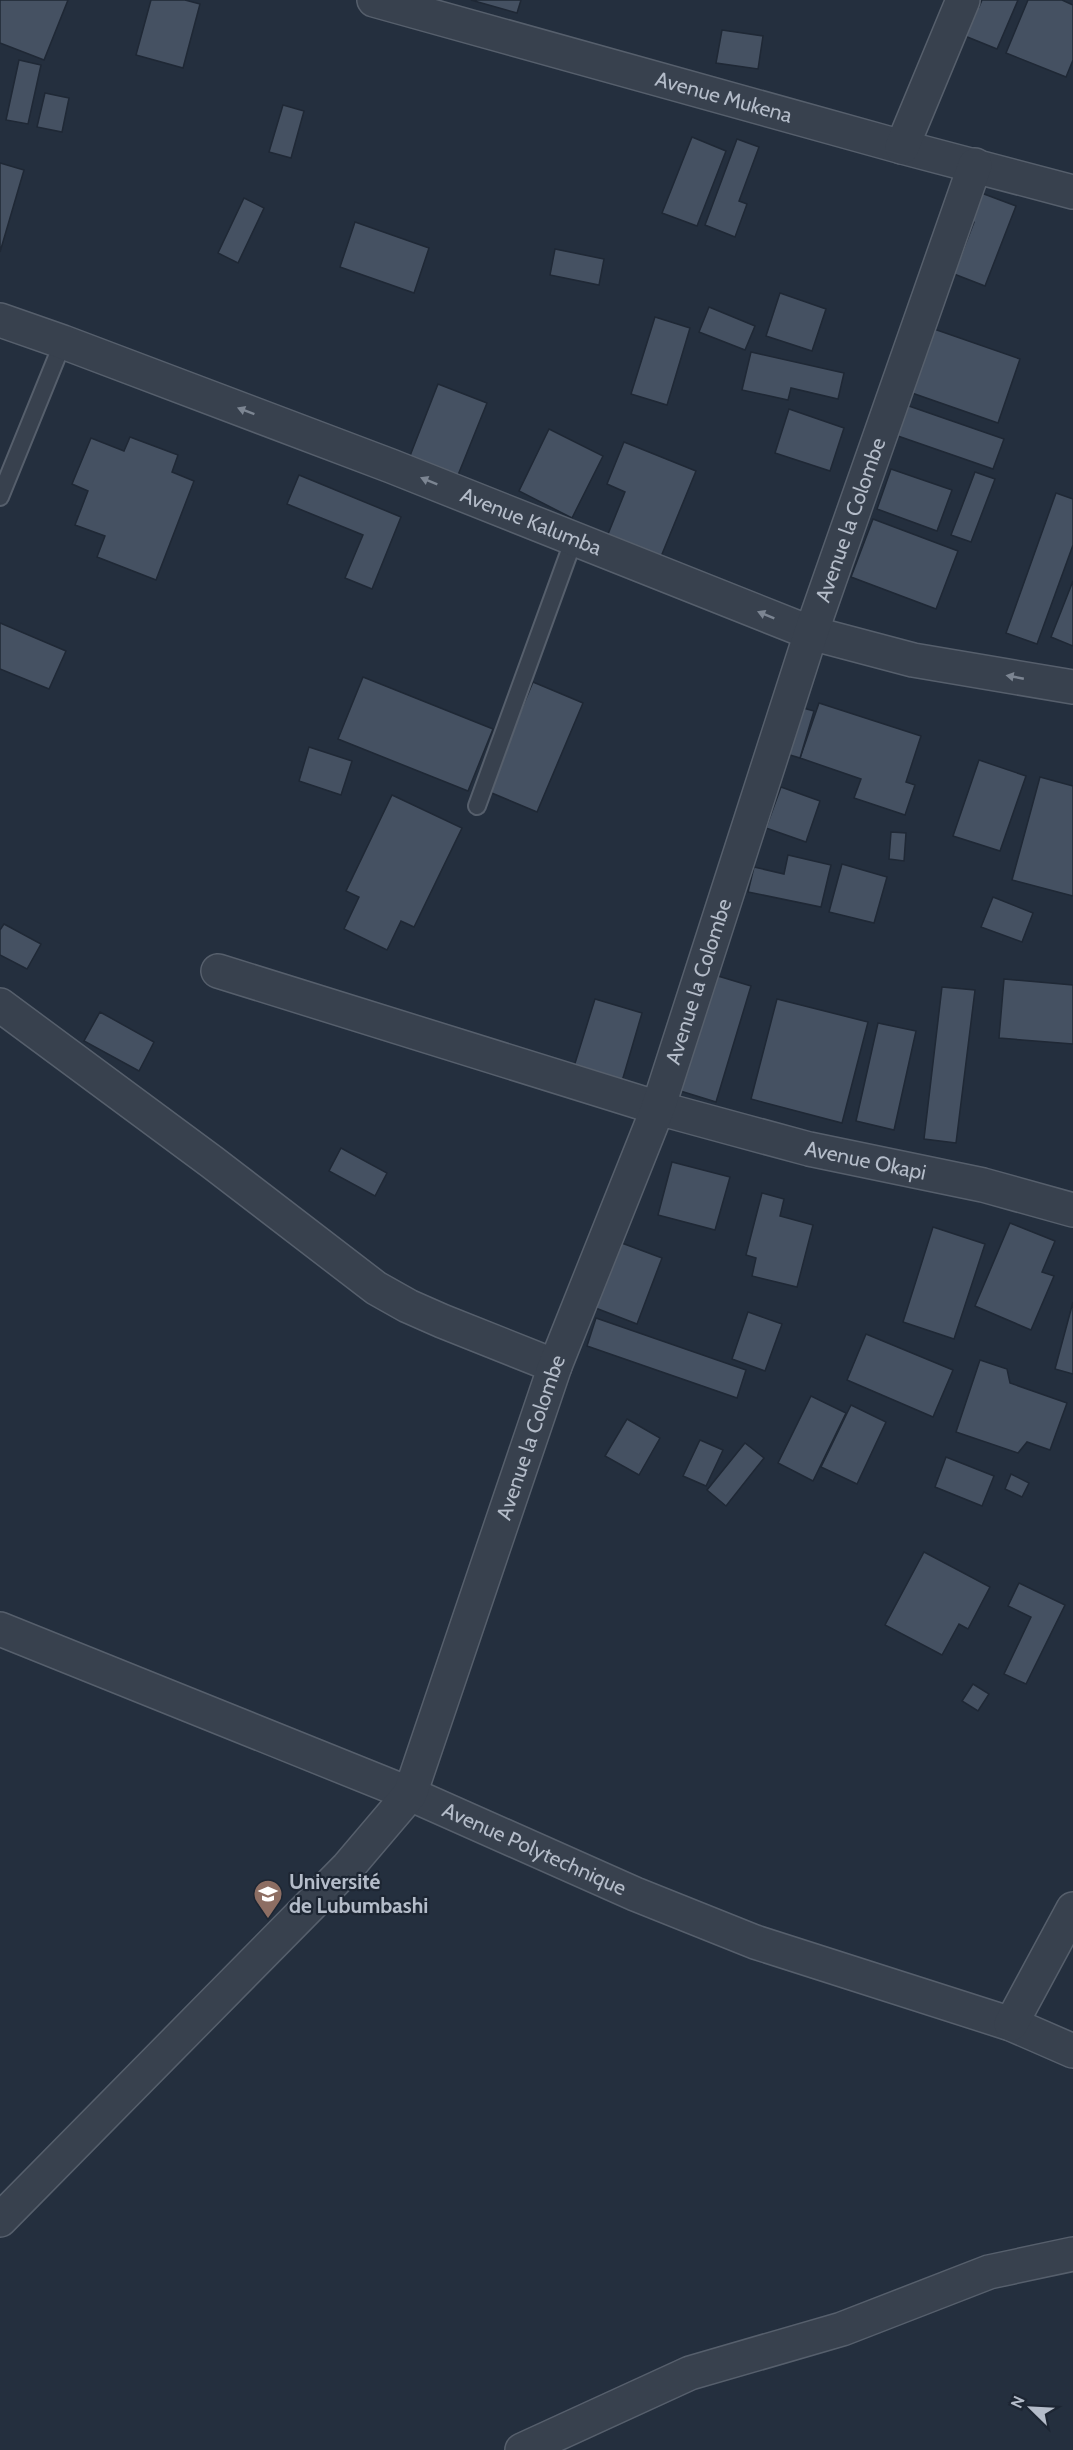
<svg xmlns="http://www.w3.org/2000/svg" width="1073" height="2450" viewBox="0 0 1073 2450" font-family="Cabin,sans-serif">
<style>
.building{fill:#455162;stroke:#1f2835;stroke-width:1.5}
.lines{fill:none;stroke-linecap:round;stroke-linejoin:round}
.lane-casing{stroke:#565f6c;stroke-width:20}
.street-casing{stroke:#565f6c;stroke-width:36}
.lane{stroke:#38414e;stroke-width:16}
.street{stroke:#38414e;stroke-width:33}
.oneway{fill:#7c8592}
.labels{text-anchor:middle;stroke-width:4.5;stroke-linejoin:round;paint-order:stroke}
.street-label{font-size:21px;fill:#b4bcc9;stroke:#1d2633}
.poi-label{font-size:21px;font-weight:bold;fill:#b4bcc9;stroke:#1d2633;text-anchor:start}
</style>
<rect width="100%" height="100%" fill="#242f3e"/>
<g class="building">
<path d="M0,0H68L44,60L0,43Z"/>
<path d="M151,0H185L200,4L183,68L136,55Z"/>
<path d="M471,0H521L517,13Z"/>
<path d="M982,0H1018L997,49L960,34L972,4L979,7Z"/>
<path d="M1028,0H1062L1073,5V60L1066,77L1006,53Z"/>
<path d="M722,30L763,36L758,69L716,63Z"/>
<path d="M19,60L41,65L28,124L6,120Z"/>
<path d="M45,93L69,98L62,132L37,127Z"/>
<path d="M283,105L304,111L291,158L269,152Z"/>
<path d="M692,137L726,151L697,226L662,213Z"/>
<path d="M737,139L759,147L739,201L747,204L735,237L705,225Z"/>
<path d="M0,163L24,170L0,252Z"/>
<path d="M976,191L1016,206L985,286L954,274L974,222L966,218Z"/>
<path d="M244,198L264,208L238,263L218,253Z"/>
<path d="M355,222L429,248L414,293L340,267Z"/>
<path d="M555,249L604,259L599,285L550,275Z"/>
<path d="M780,293L826,309L812,351L766,336Z"/>
<path d="M709,307L755,326L745,350L699,332Z"/>
<path d="M655,317L690,328L667,405L631,394Z"/>
<path d="M934,329L1020,359L998,423L912,393Z"/>
<path d="M751,352L844,373L838,399L791,388L788,400L742,390Z"/>
<path d="M438,384L487,403L456,480L408,461Z"/>
<path d="M906,405L1004,439L993,469L895,435Z"/>
<path d="M789,409L844,428L830,471L775,453Z"/>
<path d="M549,429L603,456L572,518L519,491Z"/>
<path d="M130,437L178,455L172,472L194,481L156,580L97,557L105,536L75,525L88,491L72,484L91,438L124,451Z"/>
<path d="M624,442L696,471L651,581L598,559L625,492L607,484Z"/>
<path d="M891,469L952,490L937,531L877,509Z"/>
<path d="M975,472L995,479L971,542L951,535Z"/>
<path d="M299,475L401,517L372,589L345,578L363,535L287,504Z"/>
<path d="M1056,493L1073,499V545L1037,644L1006,633Z"/>
<path d="M873,519L958,551L936,609L851,577Z"/>
<path d="M1073,581V646L1051,637Z"/>
<path d="M0,623L66,651L49,689L0,669Z"/>
<path d="M363,677L493,729L468,791L338,739Z"/>
<path d="M533,682L583,703L537,812L487,791Z"/>
<path d="M819,703L921,736L906,782L915,785L905,815L854,798L861,779L800,758Z"/>
<path d="M792,705L814,711L800,758L780,752Z"/>
<path d="M309,747L352,761L341,795L299,781Z"/>
<path d="M979,760L1026,776L1000,851L953,836Z"/>
<path d="M1040,777L1073,786V896L1012,880Z"/>
<path d="M781,787L820,801L806,842L766,828Z"/>
<path d="M392,795L462,828L414,927L401,921L387,950L344,929L359,897L346,891Z"/>
<path d="M891,832L906,833L904,861L889,859Z"/>
<path d="M788,855L831,865L821,907L748,892L754,867L784,874Z"/>
<path d="M842,864L887,877L874,923L829,912Z"/>
<path d="M993,897L1033,913L1022,942L981,927Z"/>
<path d="M4,924L41,944L27,969L0,955V930Z"/>
<path d="M708,973L751,986L716,1102L674,1089Z"/>
<path d="M1004,979L1073,985V1044L999,1038Z"/>
<path d="M942,987L975,990L956,1143L924,1139Z"/>
<path d="M595,999L642,1013L620,1088L572,1073Z"/>
<path d="M777,999L868,1022L842,1123L751,1099Z"/>
<path d="M100,1012L154,1042L139,1071L84,1041Z"/>
<path d="M878,1023L916,1031L894,1130L856,1121Z"/>
<path d="M341,1148L387,1173L375,1196L329,1171Z"/>
<path d="M672,1162L730,1177L715,1230L658,1215Z"/>
<path d="M762,1193L784,1199L780,1216L813,1225L797,1287L752,1276L756,1258L746,1255Z"/>
<path d="M1010,1223L1055,1241L1042,1272L1054,1276L1031,1330L975,1306Z"/>
<path d="M933,1227L985,1244L954,1339L903,1322Z"/>
<path d="M619,1242L662,1258L637,1324L593,1307Z"/>
<path d="M1073,1302V1374L1055,1369Z"/>
<path d="M748,1312L782,1324L765,1371L732,1359Z"/>
<path d="M596,1318L746,1370L737,1398L587,1346Z"/>
<path d="M866,1334L953,1370L933,1417L847,1380Z"/>
<path d="M980,1360L1007,1369L1010,1383L1067,1403L1050,1450L1027,1442L1018,1453L956,1432Z"/>
<path d="M811,1396L846,1413L813,1481L778,1463Z"/>
<path d="M851,1405L886,1422L857,1484L821,1467Z"/>
<path d="M627,1419L660,1438L639,1475L605,1456Z"/>
<path d="M700,1440L723,1450L706,1486L683,1476Z"/>
<path d="M745,1443L764,1458L726,1506L707,1490Z"/>
<path d="M946,1457L994,1476L982,1506L935,1487Z"/>
<path d="M1011,1474L1029,1483L1022,1497L1005,1489Z"/>
<path d="M924,1552L990,1587L968,1629L959,1624L942,1655L885,1625Z"/>
<path d="M1019,1583L1065,1605L1026,1684L1004,1674L1031,1617L1008,1606Z"/>
<path d="M973,1684L989,1694L978,1711L962,1701Z"/>
</g>
<g class="lines">
<g class="lane-casing">
<g id="lane">
<path d="M0,497L63,342"/>
<path d="M477,806L574,539"/>
</g>
</g>
<g class="street-casing">
<g id="street">
<path id="s1" d="M374,0L902,147L1073,192"/>
<path d="M902,147L963,0"/>
<path id="s2" d="M0,320L63,342L391,466L811,633L913,660L1073,687"/>
<path id="s3" d="M218,971L658,1108L809,1149L983,1185L1073,1210"/>
<path d="M0,1005L212,1162L376,1288L408,1306L442,1321L555,1366"/>
<path id="s4" d="M0,1629L410,1794L635,1894L755,1942L1011,2024L1073,2051"/>
<path d="M1011,2024L1073,1909"/>
<path id="s5" d="M0,2220L348,1867L410,1794L555,1366L658,1108L811,633L975,165"/>
<path d="M522,2450L690,2373L842,2329L989,2272L1073,2254"/>
</g>
</g>
<use href="#lane" class="lane"/>
<use href="#street" class="street"/>
</g>
<defs><path id="oneway-solid" d="M-6-.8H1V-3.2L6.5 0L1 3.2V.8H-6Z" transform="scale(1.5)"/></defs>
<g class="oneway">
<use href="#oneway-solid" transform="translate(246 411) rotate(-159)"/>
<use href="#oneway-solid" transform="translate(429 481) rotate(-158)"/>
<use href="#oneway-solid" transform="translate(766 615) rotate(-158)"/>
<use href="#oneway-solid" transform="translate(1015 677) rotate(-169)"/>
</g>
<defs>
<g id="university-pin" transform="scale(1.5)"><path d="M0 17L-7.5 6A9.5 9.5 0 1 1 7.5 6Z" fill="#8d6e63" stroke="#1d2633"/><path d="M0-5L7-2L0 1L-7-2ZM-4 1L0 2.5L4 1V4Q0 6-4 4Z" fill="#fff"/></g>
</defs>
<g fill-rule="evenodd">
<use href="#university-pin" x="268" y="1894"/>
</g>
<g class="labels">
<g class="street-label">
<text dy="7" stroke="none"><textPath href="#s1" startOffset="363">Avenue Mukena</textPath></text>
<text dy="7" stroke="none"><textPath href="#s5" startOffset="1940">Avenue la Colombe</textPath></text>
<text dy="7" stroke="none"><textPath href="#s2" startOffset="568">Avenue Kalumba</textPath></text>
<text dy="7" stroke="none"><textPath href="#s5" startOffset="1454">Avenue la Colombe</textPath></text>
<text dy="7" stroke="none"><textPath href="#s3" startOffset="675">Avenue Okapi</textPath></text>
<text dy="7" stroke="none"><textPath href="#s5" startOffset="968">Avenue la Colombe</textPath></text>
<text dy="7" stroke="none"><textPath href="#s4" startOffset="578">Avenue Polytechnique</textPath></text>
</g>
<g class="poi-label">
<text x="289" y="1889">Université<tspan x="289" dy="24">de Lubumbashi</tspan></text>
</g>
</g>
<g transform="translate(1031 2408) rotate(294)" stroke="#1d2633" stroke-width="4.5" paint-order="stroke">
<path d="M0-4.5L10 22L0 15L-10 22Z" fill="#b4bcc9"/>
<text y="-9" font-size="16" font-weight="bold" text-anchor="middle" fill="#b4bcc9">N</text>
</g>
</svg>
